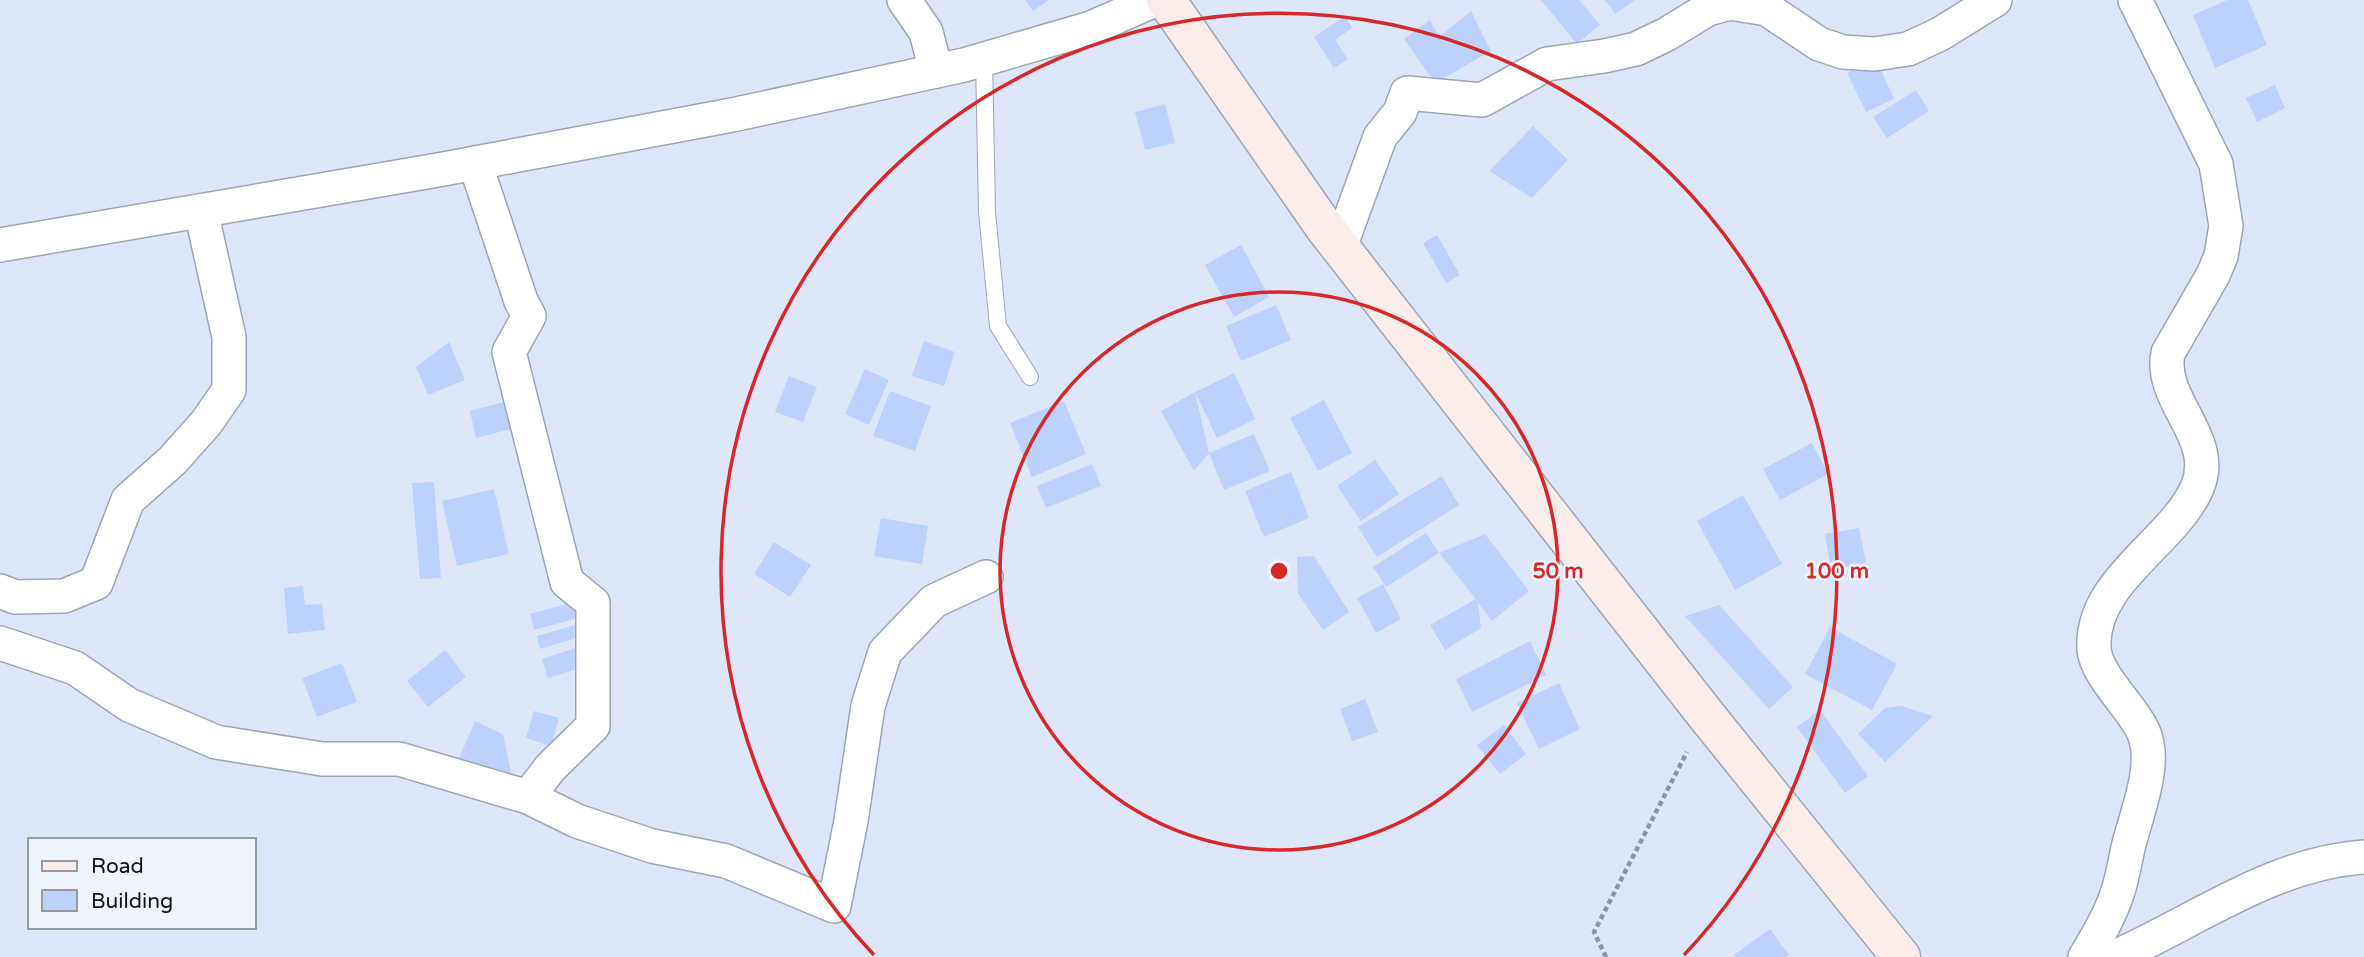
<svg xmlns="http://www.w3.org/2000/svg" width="2364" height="957" viewBox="0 0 2364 957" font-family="'Varela Round',sans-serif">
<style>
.building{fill:#bcd2fd}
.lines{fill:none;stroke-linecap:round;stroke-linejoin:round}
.service-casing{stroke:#9ca5b6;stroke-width:18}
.minor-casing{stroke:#9ca5b6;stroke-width:36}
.secondary-casing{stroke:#9ca5b6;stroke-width:41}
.path{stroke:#8d94a1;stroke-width:4.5;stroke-dasharray:5 3.5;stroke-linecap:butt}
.service{stroke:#fff;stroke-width:16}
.minor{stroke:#fff;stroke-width:33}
.secondary{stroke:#faece9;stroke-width:38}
.ring{fill:none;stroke:#d62828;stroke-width:3.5}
.centre{fill:#d62828;stroke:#f0f4fc;stroke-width:3.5}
.ring-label{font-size:21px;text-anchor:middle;font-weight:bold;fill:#d62828;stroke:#f0f4fc;stroke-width:5;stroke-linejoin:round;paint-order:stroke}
</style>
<rect width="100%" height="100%" fill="#dee7f9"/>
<g class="building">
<path d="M1025,0H1049L1033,11Z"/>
<path d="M1541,0H1579L1600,25L1577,44Z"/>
<path d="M1605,0H1635L1615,14Z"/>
<path d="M2227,0H2248L2267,45L2215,68L2193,15Z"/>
<path d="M1471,11L1491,51L1435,83L1404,39L1430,20L1439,37Z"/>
<path d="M1345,16L1352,28L1335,40L1348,59L1334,68L1314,37Z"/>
<path d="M1876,59L1894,99L1866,112L1847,73Z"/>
<path d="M2275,85L2285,108L2257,122L2246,98Z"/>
<path d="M1916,90L1929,111L1887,138L1873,117Z"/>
<path d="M1165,104L1175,143L1145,150L1135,112Z"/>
<path d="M1533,126L1568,160L1532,198L1489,171Z"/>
<path d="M1437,235L1460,275L1446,283L1423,243Z"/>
<path d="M1241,245L1269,297L1234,317L1205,265Z"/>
<path d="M1276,305L1291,340L1241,361L1226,326Z"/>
<path d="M924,341L955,352L944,386L912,376Z"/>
<path d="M449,342L465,380L428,395L416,367Z"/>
<path d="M865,369L889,380L869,425L845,414Z"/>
<path d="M1234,373L1255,419L1217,438L1195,392Z"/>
<path d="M789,376L817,387L803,422L775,412Z"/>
<path d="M890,391L931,406L915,451L873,436Z"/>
<path d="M1195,392L1209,453L1194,471L1161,411Z"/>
<path d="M1324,400L1352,453L1318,471L1290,418Z"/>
<path d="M508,401L515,428L476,438L470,411Z"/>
<path d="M1064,401L1086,454L1032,477L1010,423Z"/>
<path d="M1254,434L1270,471L1224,490L1209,453Z"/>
<path d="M1812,443L1828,474L1780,500L1763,469Z"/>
<path d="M1375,460L1399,494L1361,521L1337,486Z"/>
<path d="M1092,464L1101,486L1046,508L1037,486Z"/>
<path d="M1291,472L1309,518L1264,537L1245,491Z"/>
<path d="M1442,476L1459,505L1377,557L1358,527Z"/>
<path d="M434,482L441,578L420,579L412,483Z"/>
<path d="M494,489L509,554L457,566L442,501Z"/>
<path d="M1743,495L1782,564L1735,590L1697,521Z"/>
<path d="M881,518L928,526L922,564L874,556Z"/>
<path d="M1859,528L1866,563L1831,570L1825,534Z"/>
<path d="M1426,533L1439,553L1485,534L1529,591L1492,621L1478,603L1481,628L1445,650L1430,625L1476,599L1439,553L1386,587L1373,567Z"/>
<path d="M774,542L811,565L790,597L754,574Z"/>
<path d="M1314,556L1349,612L1323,630L1298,594L1297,557Z"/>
<path d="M1383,584L1401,619L1376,633L1357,598Z"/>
<path d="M303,586L305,605L322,604L325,630L288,634L284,588Z"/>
<path d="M578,601L581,617L534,630L530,614Z"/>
<path d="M1719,605L1793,687L1769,709L1685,616Z"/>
<path d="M579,624L583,636L540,649L537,636Z"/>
<path d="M1830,627L1897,664L1872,710L1805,674Z"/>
<path d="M1530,641L1546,675L1472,712L1456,679Z"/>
<path d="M578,647L584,667L548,678L542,659Z"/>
<path d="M445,650L466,677L428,707L407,681Z"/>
<path d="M342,663L357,702L317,717L302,678Z"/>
<path d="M1559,683L1580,729L1539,749L1517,703Z"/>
<path d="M1365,699L1378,732L1352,741L1340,709Z"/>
<path d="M1901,706L1933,716L1885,762L1858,734L1885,708Z"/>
<path d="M1820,710L1868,776L1845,793L1797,727Z"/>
<path d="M534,711L559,718L551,746L526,738Z"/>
<path d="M475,721L503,734L514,788L457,763Z"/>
<path d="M1504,725L1526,754L1500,774L1477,745Z"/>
<path d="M1770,929L1789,955L1786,957H1736L1734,955Z"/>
</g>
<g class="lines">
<g class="service-casing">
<path id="service" d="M984,59L987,212L998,326L1030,377"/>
</g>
<g class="minor-casing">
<g id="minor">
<path d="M904,0L926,32L936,71"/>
<path d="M0,245L438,170L732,115L964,65L1091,28L1155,0"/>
<path d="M1340,247L1380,137L1400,112L1407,93L1482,100L1547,64L1604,56L1636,49L1667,34L1708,9L1730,3L1767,9L1819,44L1843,52L1874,54L1908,49L1940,34L1995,0"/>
<path d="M0,591L15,597L64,596L96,583L128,500L172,461L206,423L229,390V337L201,211"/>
<path d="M0,643L75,668L129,705L216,742L322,759H399L528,797L550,768L593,726V603L567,582L509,352L529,316L521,301L475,163"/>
<path d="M528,797L577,821L652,846L726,861L834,906L851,821L868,706L885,652L934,601L986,577"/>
<path d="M2085,957C2098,936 2111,914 2118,891C2123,876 2125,860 2129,844C2137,812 2158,763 2143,731C2132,707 2096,675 2094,649C2090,581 2173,543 2197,488C2219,438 2158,401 2168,353L2213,275L2221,256L2226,226L2216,164L2135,0"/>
<path d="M2115,957C2196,921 2273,863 2364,857"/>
</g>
</g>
<g class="secondary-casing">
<path id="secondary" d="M1166,0L1325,228L1706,715L1901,957"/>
</g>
<path class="path" d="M1606,957L1594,932L1687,752"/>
<use href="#service" class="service"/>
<use href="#minor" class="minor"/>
<use href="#secondary" class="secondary"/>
</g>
<g class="ring">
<circle cx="1279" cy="571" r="279"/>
<path d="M874 955A558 558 0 1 1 1684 955"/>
</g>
<circle cx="1279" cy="571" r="10" class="centre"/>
<g class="ring-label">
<text x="1558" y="578">50 m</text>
<text x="1837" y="578">100 m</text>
</g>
<rect x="28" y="838" width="228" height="91" fill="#f0f4fc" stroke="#9699a0" stroke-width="2"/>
<rect x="42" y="861" width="35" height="10" fill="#faece9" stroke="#9699a0" stroke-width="2"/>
<text x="91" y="873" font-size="21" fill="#0e1117">Road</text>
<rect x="42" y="890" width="35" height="21" fill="#bcd2fd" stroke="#9699a0" stroke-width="2"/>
<text x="91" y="908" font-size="21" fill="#0e1117">Building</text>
</svg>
